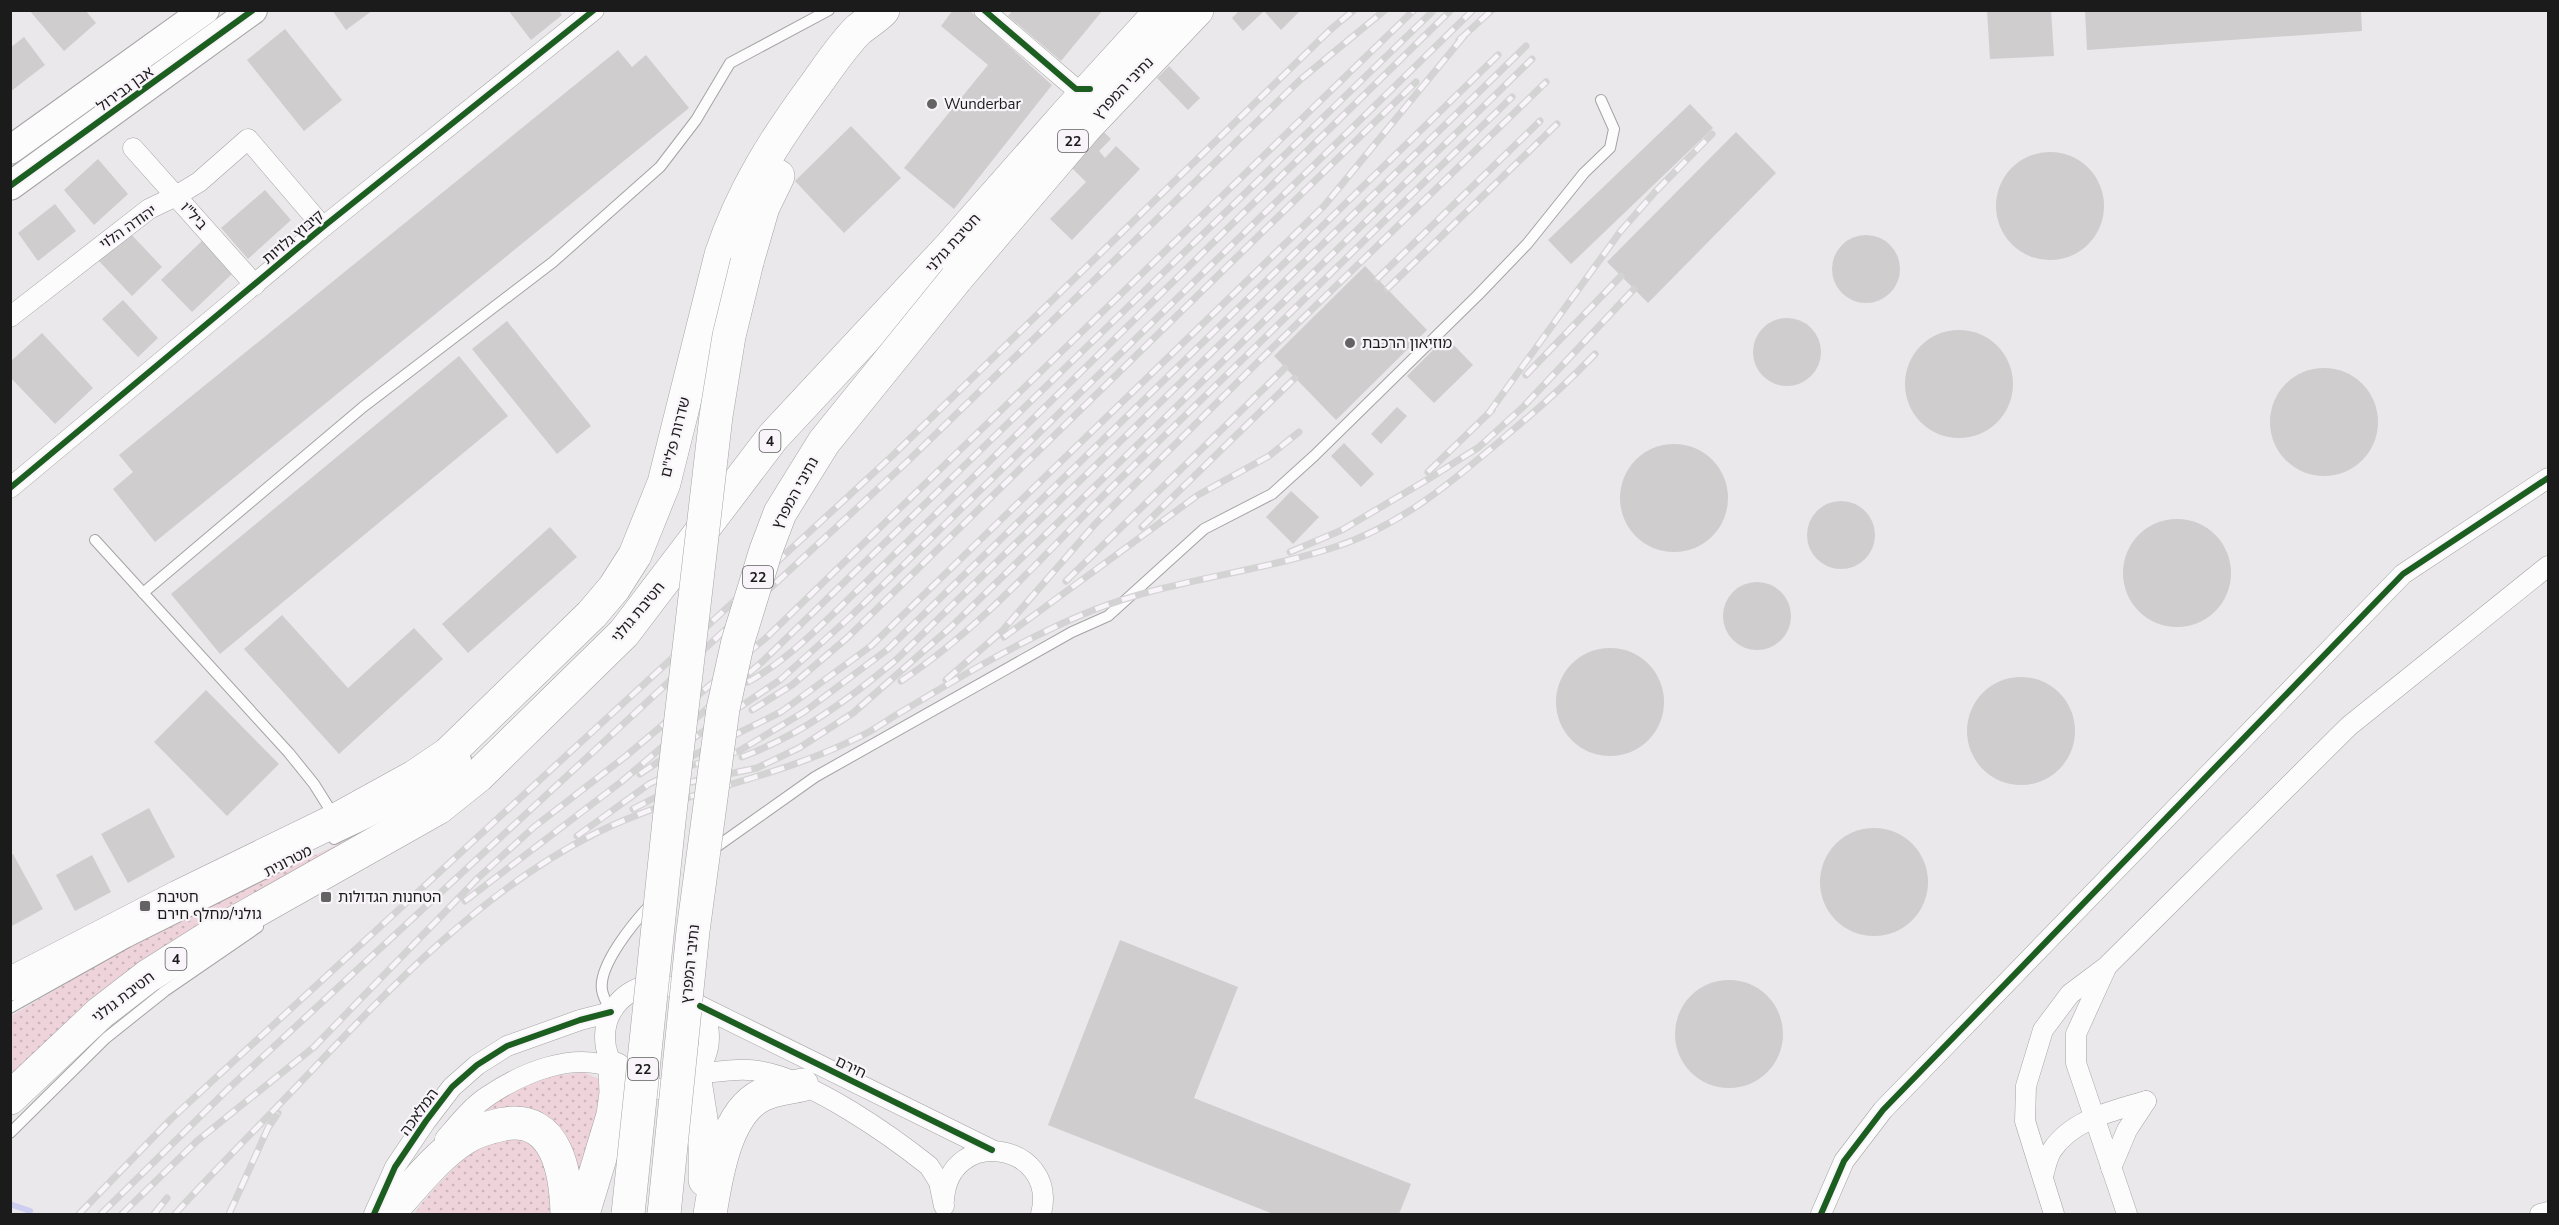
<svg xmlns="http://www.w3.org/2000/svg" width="2559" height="1225" viewBox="0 0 2559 1225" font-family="'Nunito Sans','Noto Sans Hebrew',sans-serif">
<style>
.grass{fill:url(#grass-dots)}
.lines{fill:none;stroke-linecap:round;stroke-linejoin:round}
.stream{stroke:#cdceef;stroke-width:6}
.building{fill:#cfcdce}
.lane-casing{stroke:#a5a3a5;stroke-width:12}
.street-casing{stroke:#a5a3a5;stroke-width:21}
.secondary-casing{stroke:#a5a3a5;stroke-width:30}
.highway-casing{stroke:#a5a3a5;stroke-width:34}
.lane{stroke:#fcfcfc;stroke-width:10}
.street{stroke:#fcfcfc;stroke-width:20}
.secondary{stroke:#fcfcfc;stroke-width:28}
.highway{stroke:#fcfcfc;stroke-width:33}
.rail-casing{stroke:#d4d3d4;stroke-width:7}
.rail{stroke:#f8f4f9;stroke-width:4.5;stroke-dasharray:14;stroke-linecap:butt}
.highway-bridge-casing{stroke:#a5a3a5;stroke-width:34;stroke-linecap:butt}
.highway-bridge{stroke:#fcfcfc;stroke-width:33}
.cycleway-casing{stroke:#f8f4f9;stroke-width:10}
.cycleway{stroke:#1b5e20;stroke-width:6}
.poi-dot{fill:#646364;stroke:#f8f4f9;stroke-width:2}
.labels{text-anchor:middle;stroke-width:4.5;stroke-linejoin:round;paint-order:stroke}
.shield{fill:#f8f4f9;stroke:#5e5c5e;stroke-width:1.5}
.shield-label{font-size:14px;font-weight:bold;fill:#1c1b1c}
.street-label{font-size:15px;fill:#1c1b1c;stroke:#f8f4f9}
.poi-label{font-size:15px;fill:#1c1b1c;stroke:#f8f4f9;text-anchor:start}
</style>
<defs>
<pattern id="grass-dots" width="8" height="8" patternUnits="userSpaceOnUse" patternTransform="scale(1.5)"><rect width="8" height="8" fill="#eed4da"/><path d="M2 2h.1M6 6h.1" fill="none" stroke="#ccb5ba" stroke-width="1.8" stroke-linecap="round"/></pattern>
</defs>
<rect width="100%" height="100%" fill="#eae8ea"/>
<g class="grass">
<path d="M357,835L11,1089V1016L100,963L181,920Z"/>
<path d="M584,1072L607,1083L577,1214L561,1148L461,1125L504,1096L547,1077Z"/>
<path d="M488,1140H537L559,1214H414C435,1185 459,1161 488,1140Z"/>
</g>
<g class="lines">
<path class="stream" d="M10,1204L30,1211"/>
</g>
<g class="building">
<path d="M29,10H85L96,23L64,51Z"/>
<path d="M332,10H373L346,30Z"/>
<path d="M508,10H558L562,15L531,40Z"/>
<path d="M953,10H969L1052,85L954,209L904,168L988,65L941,26Z"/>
<path d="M1013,10H1103L1061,61L1008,16Z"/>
<path d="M1240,10H1301L1281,30L1264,11L1243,31L1232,18Z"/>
<path d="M1987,10H2051L2054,56L1990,59Z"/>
<path d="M2085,10H2361L2362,31L2087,50Z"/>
<path d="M285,29L342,100L304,131L247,60Z"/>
<path d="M24,37L45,65L10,92V48Z"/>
<path d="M618,50L632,67L646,55L689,108L155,542L113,489L133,472L119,455Z"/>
<path d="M1169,66L1200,98L1188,110L1157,78Z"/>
<path d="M1690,104L1713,128L1571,264L1548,240Z"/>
<path d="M851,126L901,178L844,233L795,181Z"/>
<path d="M1101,129L1111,139L1099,151L1105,158L1116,146L1140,169L1072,240L1050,219L1086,182L1072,168Z"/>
<path d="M1736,132L1776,173L1648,303L1607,262Z"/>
<circle cx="2050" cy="206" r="54"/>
<path d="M98,159L128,194L94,225L64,190Z"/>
<path d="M265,190L291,220L248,259L221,228Z"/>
<path d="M55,204L76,231L38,261L18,233Z"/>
<path d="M128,231L162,267L132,296L98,260Z"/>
<circle cx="1866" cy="269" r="34"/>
<path d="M202,241L233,273L192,312L161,280Z"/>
<path d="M1365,266L1427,330L1336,420L1274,356Z"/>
<path d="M123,300L158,338L138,357L102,319Z"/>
<circle cx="1787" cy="352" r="34"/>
<path d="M507,321L591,426L557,454L472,349Z"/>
<circle cx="1959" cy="384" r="54"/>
<path d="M42,333L93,388L55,424L10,377V362Z"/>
<path d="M1446,337L1473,365L1434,403L1407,376Z"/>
<path d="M459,356L508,416L220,654L171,594Z"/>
<circle cx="2324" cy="422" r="54"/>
<path d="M1397,407L1407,416L1381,444L1371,434Z"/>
<path d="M1344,443L1374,474L1361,487L1331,456Z"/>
<circle cx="1674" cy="498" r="54"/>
<path d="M1291,491L1319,517L1293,544L1266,517Z"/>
<circle cx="1841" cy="535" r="34"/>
<circle cx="2177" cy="573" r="54"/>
<path d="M550,527L577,557L468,653L442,624Z"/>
<circle cx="1757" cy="616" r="34"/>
<path d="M282,615L348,688L414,628L443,659L339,754L244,649Z"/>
<circle cx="1610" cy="702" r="54"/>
<circle cx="2021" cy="731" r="54"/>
<path d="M206,690L279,764L227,816L154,742Z"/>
<path d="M149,808L175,857L128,883L101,834Z"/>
<circle cx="1874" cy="882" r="54"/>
<path d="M13,854L43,909L10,927V855Z"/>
<path d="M92,855L111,892L75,911L56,875Z"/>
<path d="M1120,940L1238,987L1194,1098L1411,1184L1399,1214H1273L1048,1125Z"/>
<circle cx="1729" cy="1034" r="54"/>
</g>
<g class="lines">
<g class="lane-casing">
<g id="lane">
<path d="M95,540L289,753L314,784L334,816"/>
<path d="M143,593L363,407L553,262L660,167L696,120L730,63L829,10"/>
<path d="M334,839C380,817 430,796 466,759"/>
<path d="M712,850L815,777L1072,632L1108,616L1204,529L1272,494L1314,456L1478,295L1527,244L1584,173L1610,148L1614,129L1601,100"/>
<path d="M10,1008L128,942L288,862"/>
<path d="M611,1012C608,1006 603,997 602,990C598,965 635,921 651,904"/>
<path d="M10,1133L106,1038L165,991L258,927"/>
</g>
</g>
<g class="street-casing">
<g id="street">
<path d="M984,10L1076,89H1090"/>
<path d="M133,148L255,285"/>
<path d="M10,317L149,209L176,196L199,182L248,139L323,227"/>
<path d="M10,488L323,227L594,10"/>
<path d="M2106,968L2076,1034V1063L2127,1214"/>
<circle cx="657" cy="1037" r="52"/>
<path d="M700,1006L992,1150"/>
<path d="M694,1074C717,1072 742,1067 764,1072C814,1082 889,1134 929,1166L939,1182L944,1206"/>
<path d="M445,1139C457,1125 472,1106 488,1096C522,1073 575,1050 615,1069"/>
<path d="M2111,1168L2127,1130L2146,1101"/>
<path d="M2043,1177C2045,1169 2047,1158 2052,1150C2073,1119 2113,1111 2146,1101"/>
<path d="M944,1200C949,1124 1059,1143 1041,1214"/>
<path d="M374,1214L395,1167L426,1121L452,1087L477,1065L507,1046L580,1020L611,1012"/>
<path d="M1821,1214L1844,1161L1883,1110L2403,574L2548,478"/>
<path d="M2054,1214L2025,1121L2026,1086L2043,1030L2070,994L2106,967L2349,726L2548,566"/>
<path d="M2540,1214L2548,1212"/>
</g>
</g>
<g class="secondary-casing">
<g id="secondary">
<path d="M10,150L205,10"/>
<path d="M10,186L253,10"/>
</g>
</g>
<g class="highway-casing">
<g id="highway">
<path d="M747,262L763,207L778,176"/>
<path d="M956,279L1085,128L1197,10"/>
<path d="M10,984L178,897L336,820L414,777L448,754L592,614L614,588L635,555L664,483L721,255C742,191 776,138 816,84C829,66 842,46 858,30C866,23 876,18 883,10"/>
<path d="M694,1074L705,1145V1180"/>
<path d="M10,1098L100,1013L148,976L213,935L438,808L478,776L624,633L773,437L951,246L1068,113L1162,10"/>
<path d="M396,1205C417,1182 439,1154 465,1138C477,1130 490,1127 504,1124C558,1115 566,1175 567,1214"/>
<path d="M583,1214L613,1115L616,1093L615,1069"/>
<path d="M710,1214C716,1178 725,1113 762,1095C774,1089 789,1088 802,1085"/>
</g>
</g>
<use href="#lane" class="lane"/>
<use href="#street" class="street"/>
<use href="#secondary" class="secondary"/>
<use href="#highway" class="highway"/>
<g class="rail-casing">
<g id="rail">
<path d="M1459,40L1492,10"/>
<path d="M1377,279L1540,121"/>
<path d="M1387,289L1557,124"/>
<path d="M1526,375L1621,276"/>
<path d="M1488,414L1620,232L1655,192L1712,134"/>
<path d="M1428,472L1492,410"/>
<path d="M1142,527L1295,378"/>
<path d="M1290,552L1342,530L1430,478L1479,447L1523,407L1634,289"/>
<path d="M1066,581L1285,368"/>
<path d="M1004,637L1198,495L1269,456L1299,432"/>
<path d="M946,680L1002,631L1096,523L1263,357L1546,82"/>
<path d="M901,681C983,627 1047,551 1117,482C1248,354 1380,225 1512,97"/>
<path d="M748,682C791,658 826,620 861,587L1451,10"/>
<path d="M752,710L792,685L847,638L1416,82"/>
<path d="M742,757C802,734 848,700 897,659L1526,46"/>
<path d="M678,763L781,712L871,646L1324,206L1464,36"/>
<path d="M640,774L780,680L850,617L1473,10"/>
<path d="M633,809L681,784L757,768L799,748L853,713L951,627L1532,59"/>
<path d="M577,836L649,784L683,768L739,751L804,712L888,649L1498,55"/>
<path d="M465,901L621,782L762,662L1434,10"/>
<path d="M79,1214L171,1119L891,457L1330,30L1354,10"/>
<path d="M101,1214L228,1089L908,461L1300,80L1385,10"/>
<path d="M122,1214L197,1141L314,1047L478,878L534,827L626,756L767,637L1414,10"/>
<path d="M154,1214L167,1198"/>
<path d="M175,1214C215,1170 257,1128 298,1085C386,992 480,891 596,833C681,791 774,780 859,737C875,730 888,719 903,711C961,676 1029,636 1091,611C1171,579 1257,573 1338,546C1406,523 1460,475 1514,429C1543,405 1569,381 1595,354"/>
<path d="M229,1214L268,1128L278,1113"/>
</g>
</g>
<use href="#rail" class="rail"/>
<g class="highway-bridge-casing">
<g id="highway-bridge">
<path d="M628,1214L669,821L716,416L729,336L747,262"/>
<path d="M664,1214L693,931L723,709L738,641L766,550L780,513L824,442L956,279"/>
</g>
</g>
<use href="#highway-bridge" class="highway-bridge"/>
<g class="cycleway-casing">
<g id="cycleway">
<path d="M984,10L1076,89H1090"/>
<path d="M10,186L253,10"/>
<path d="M10,488L323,227L594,10"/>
<path d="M700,1006L992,1150"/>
<path d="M374,1214L395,1167L426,1121L452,1087L477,1065L507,1046L580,1020L611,1012"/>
<path d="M1821,1214L1844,1161L1883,1110L2403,574L2548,478"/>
</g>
</g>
<use href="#cycleway" class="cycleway"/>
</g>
<g class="poi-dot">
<circle cx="932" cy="104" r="6"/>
<circle cx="1350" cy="343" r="6"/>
<rect x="320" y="891" width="12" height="12" rx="3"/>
<rect x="139" y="900" width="12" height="12" rx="3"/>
</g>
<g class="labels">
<g class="shield">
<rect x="1058" y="130" width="30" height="22" rx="4.5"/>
<rect x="759.5" y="430" width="21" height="22" rx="4.5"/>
<rect x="743" y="566" width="30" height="22" rx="4.5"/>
<rect x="165.5" y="948" width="21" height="22" rx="4.5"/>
<rect x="628" y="1058" width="30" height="22" rx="4.5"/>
</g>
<g class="shield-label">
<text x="1073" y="146">22</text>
<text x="770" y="446">4</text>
<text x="758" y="582">22</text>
<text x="176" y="964">4</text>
<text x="643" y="1074">22</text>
</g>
<g class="street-label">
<text transform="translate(1123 88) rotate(-46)" y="5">נתיבי המפרץ</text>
<text transform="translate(125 89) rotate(-36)" y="5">אבן גבירול</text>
<text transform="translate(194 216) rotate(48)" y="5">ביל"ו</text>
<text transform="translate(128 227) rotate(-35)" y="5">יהודה הלוי</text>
<text transform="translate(293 237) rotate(-40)" y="5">קיבוץ גלויות</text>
<text transform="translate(953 243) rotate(-48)" y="5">חטיבת גולני</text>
<text transform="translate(675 437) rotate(-76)" y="5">שדרות פלי"ם</text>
<text transform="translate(795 493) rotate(-61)" y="5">נתיבי המפרץ</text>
<text transform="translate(638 612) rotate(-50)" y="5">חטיבת גולני</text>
<text transform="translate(288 861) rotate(-27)" y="5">מטרונית</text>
<text transform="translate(690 964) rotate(-84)" y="5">נתיבי המפרץ</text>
<text transform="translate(123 997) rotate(-37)" y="5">חטיבת גולני</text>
<text transform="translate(851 1067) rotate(26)" y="5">חירם</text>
<text transform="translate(419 1112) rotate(-54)" y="5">המלאכה</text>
</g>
<g class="poi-label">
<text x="944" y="109">Wunderbar</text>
<text x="1362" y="348">מוזיאון הרכבת</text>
<text x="157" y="902">חטיבת<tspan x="157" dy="17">גולני/מחלף חירם</tspan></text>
<text x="338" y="902">הטחנות הגדולות</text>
</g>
</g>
<rect width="2559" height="1225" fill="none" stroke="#1c1b1c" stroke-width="24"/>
</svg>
